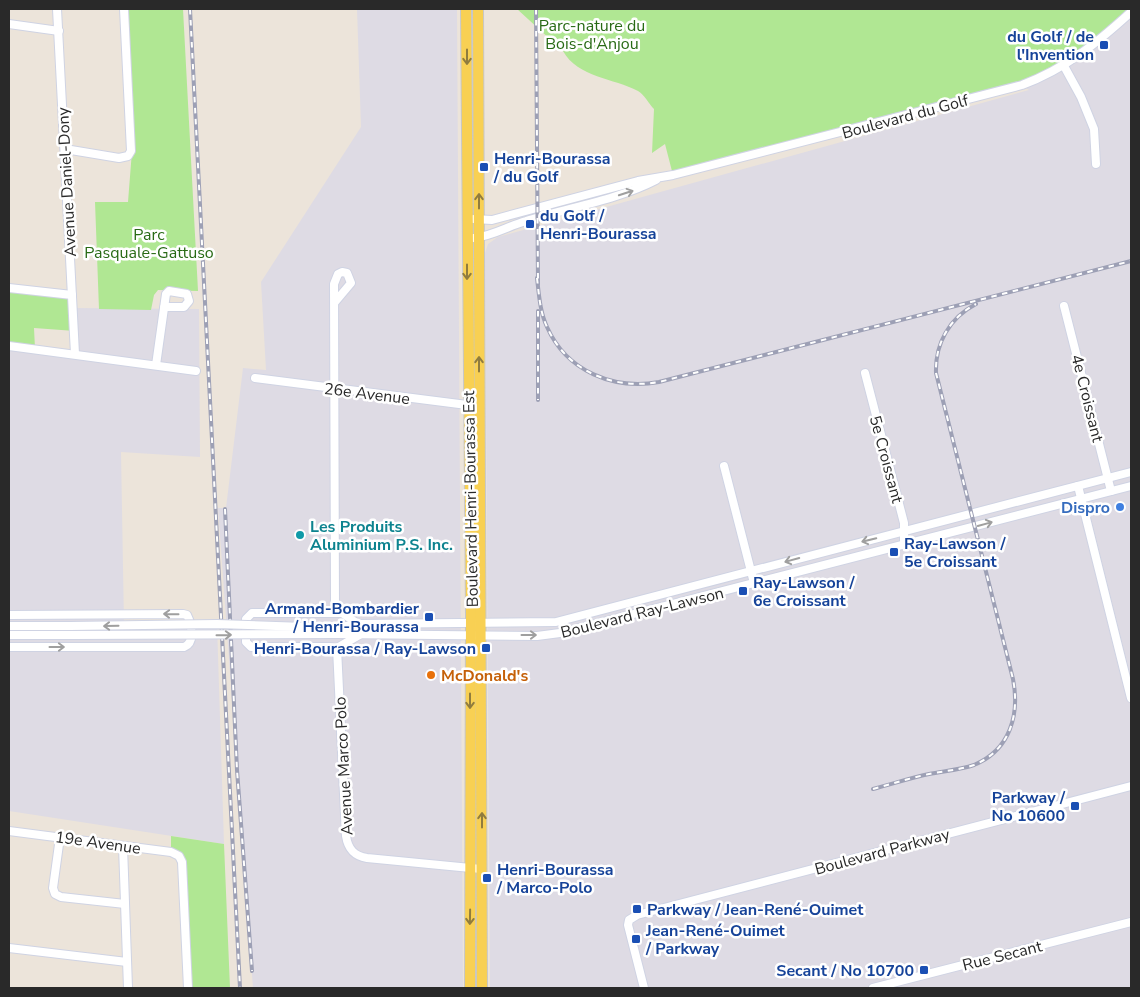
<svg xmlns="http://www.w3.org/2000/svg" width="1140" height="997" viewBox="0 0 1140 997" font-family="'Nunito Sans',sans-serif">
<style>
.industrial{fill:#dedbe4}
.green{fill:#b0e793}
.lines{fill:none;stroke-linecap:round;stroke-linejoin:round}
.minor-casing{stroke:#cfd3e3;stroke-width:10}
.major-casing{stroke:#c7c7c7;stroke-width:12}
.minor{stroke:#fff;stroke-width:8}
.major{stroke:#f8d053;stroke-width:10}
.rail-casing{stroke:#9da0b5;stroke-width:4}
.rail{stroke:#fff;stroke-width:2;stroke-dasharray:5.5;stroke-linecap:butt}
.minor-bridge-casing{stroke:#cfd3e3;stroke-width:10;stroke-linecap:butt}
.minor-bridge{stroke:#fff;stroke-width:8}
.oneway{stroke:#907c3e}
.oneway2{stroke:#9f9f9f}
.transit-dot{fill:#1a4fb4;stroke:#fff;stroke-width:2}
.shop-dot{fill:#3f7fe0;stroke:#fff;stroke-width:2}
.culture-dot{fill:#0f9aa8;stroke:#fff;stroke-width:2}
.food-dot{fill:#e8710a;stroke:#fff;stroke-width:2}
.labels{text-anchor:middle;stroke-width:5;stroke-linejoin:round;paint-order:stroke}
.park-label{font-size:16px;fill:#286a15;stroke:#fff}
.transit-label{font-size:16px;font-weight:bold;fill:#164399;stroke:#fff;text-anchor:start}
.street-label{font-size:16px;fill:#292929;stroke:#fff}
.shop-label{font-size:16px;font-weight:bold;fill:#366cbe;stroke:#fff;text-anchor:end}
.culture-label{font-size:16px;font-weight:bold;fill:#0d838f;stroke:#fff;text-anchor:start}
.food-label{font-size:16px;font-weight:bold;fill:#c56008;stroke:#fff;text-anchor:start}
</style>
<rect width="100%" height="100%" fill="#ece4da"/>
<g class="industrial">
<path d="M357,9H457L463,988H253L218,508H226L243,368L266,370L261,282L361,127Z"/>
<path d="M1131,9V988H490L485,253L488,244L498,237L1029,90L1016,82Z"/>
<path d="M73,308L199,309L200,457L121,452L124,625L217,624L224,844L9,811V349L75,354Z"/>
</g>
<g class="green">
<path d="M125,9H183L198,291L158,290L154,295L151,310L99,309L95,202H128L132,151Z"/>
<path d="M517,9H1131L1109,32L1035,80L673,175L665,144L652,153L654,109C649,104 644,94 638,91C614,78 578,78 563,51Z"/>
<path d="M9,288L72,295L75,331L34,328L35,349L9,346Z"/>
<path d="M171,836L224,844L230,988H188L182,862L171,852Z"/>
</g>
<g class="lines">
<g class="minor-casing">
<g id="minor">
<path d="M57,9L75,354"/>
<path d="M9,24L59,31"/>
<path d="M1064,66L1081,97L1094,129L1096,164"/>
<path d="M65,149L119,158L128,156L131,151L124,9"/>
<path d="M474,219L492,220L638,181L673,175L1022,85C1065,69 1097,43 1131,12"/>
<path d="M474,238C493,236 508,226 526,221C569,207 615,201 656,180"/>
<path d="M9,288L72,295"/>
<path d="M335,302L351,283L347,273L342,272L338,274L334,284L335,608L358,624"/>
<path d="M1064,306L1111,491"/>
<path d="M9,346L196,371"/>
<path d="M156,365L166,294L169,291L187,294L189,301L184,307H164"/>
<path d="M865,373L904,523V545"/>
<path d="M255,378L475,406"/>
<path d="M724,466L754,583"/>
<path d="M1078,486L1131,698"/>
<path d="M341,613H252L246,619V642L251,647H329L337,648L361,634"/>
<path d="M9,615L183,614L187,615C192,625 195,643 184,647H9"/>
<path d="M9,626H70"/>
<path d="M335,628L358,624L556,622L1131,472"/>
<path d="M337,634L537,636L560,633L1131,486"/>
<path d="M9,635H71"/>
<path d="M337,648L346,836C348,849 354,856 367,858L481,869"/>
<path d="M9,831L171,852L179,856L182,862L188,988"/>
<path d="M60,837L53,888L55,894L61,897L125,904"/>
<path d="M123,846L128,988"/>
<path d="M9,948L127,962"/>
<path d="M644,988L628,925L629,920L637,915L1131,786"/>
<path d="M873,988L1131,922"/>
</g>
</g>
<g class="major-casing">
<g id="major">
<path d="M466,9L471,613L470,988"/>
<path d="M478,9L482,988"/>
</g>
</g>
<use href="#minor" class="minor"/>
<use href="#major" class="major"/>
<g class="rail-casing">
<g id="rail">
<path d="M190,9L240,988"/>
<path d="M536,9L538,284"/>
<path d="M537,278C539,295 540,312 547,327C567,372 614,390 659,382L1131,261"/>
<path d="M538,311V400"/>
<path d="M225,509L237,770L252,971"/>
<path d="M873,789C892,784 910,778 929,774C944,771 959,770 974,765C1010,750 1020,715 1013,679L936,373C935,344 949,318 976,304"/>
</g>
</g>
<use href="#rail" class="rail"/>
<g class="minor-bridge-casing">
<g id="minor-bridge">
<path d="M70,626L217,624L335,628"/>
<path d="M71,635L337,634"/>
</g>
</g>
<use href="#minor-bridge" class="minor-bridge"/>
</g>
<defs><path id="oneway-shaft" d="M-6 0H5M1.5-3L5.5 0L1.5 3" fill="none" stroke-width="1.6" stroke-linecap="round" stroke-linejoin="round" transform="scale(1.25)"/></defs>
<g class="oneway">
<use href="#oneway-shaft" transform="translate(467 57) rotate(90)"/>
<use href="#oneway-shaft" transform="translate(479 201) rotate(-90)"/>
<use href="#oneway-shaft" transform="translate(467 272) rotate(90)"/>
<use href="#oneway-shaft" transform="translate(479 364) rotate(-90)"/>
<use href="#oneway-shaft" transform="translate(470 701) rotate(90)"/>
<use href="#oneway-shaft" transform="translate(482 820) rotate(-90)"/>
<use href="#oneway-shaft" transform="translate(470 917) rotate(91)"/>
</g>
<g class="oneway2">
<use href="#oneway-shaft" transform="translate(626 193) rotate(-18)"/>
<use href="#oneway-shaft" transform="translate(985 524) rotate(-15)"/>
<use href="#oneway-shaft" transform="translate(869 540) rotate(166)"/>
<use href="#oneway-shaft" transform="translate(792 560) rotate(165)"/>
<use href="#oneway-shaft" transform="translate(171 614) rotate(-179)"/>
<use href="#oneway-shaft" transform="translate(111 626) rotate(179)"/>
<use href="#oneway-shaft" transform="translate(224 635) rotate(-1)"/>
<use href="#oneway-shaft" transform="translate(529 635)"/>
<use href="#oneway-shaft" transform="translate(57 647)"/>
</g>
<g class="transit-dot">
<rect x="1099" y="40" width="10" height="10" rx="2.5"/>
<rect x="479" y="162" width="10" height="10" rx="2.5"/>
<rect x="525" y="219" width="10" height="10" rx="2.5"/>
<rect x="889" y="547" width="10" height="10" rx="2.5"/>
<rect x="738" y="586" width="10" height="10" rx="2.5"/>
<rect x="424" y="612" width="10" height="10" rx="2.5"/>
<rect x="481" y="643" width="10" height="10" rx="2.5"/>
<rect x="1070" y="801" width="10" height="10" rx="2.5"/>
<rect x="482" y="873" width="10" height="10" rx="2.5"/>
<rect x="632" y="904" width="10" height="10" rx="2.5"/>
<rect x="631" y="934" width="10" height="10" rx="2.5"/>
<rect x="919" y="965" width="10" height="10" rx="2.5"/>
</g>
<circle class="shop-dot" cx="1120" cy="507" r="5"/>
<circle class="culture-dot" cx="300" cy="535" r="5"/>
<circle class="food-dot" cx="431" cy="675" r="5"/>
<g class="labels">
<g class="park-label">
<text x="592" y="31">Parc-nature du<tspan x="592" dy="18">Bois-d'Anjou</tspan></text>
<text x="149" y="240">Parc<tspan x="149" dy="18">Pasquale-Gattuso</tspan></text>
</g>
<g class="transit-label">
<text x="1094" y="42" text-anchor="end">du Golf / de<tspan x="1094" dy="18">l'Invention</tspan></text>
<text x="494" y="164">Henri-Bourassa<tspan x="494" dy="18">/ du Golf</tspan></text>
<text x="540" y="221">du Golf /<tspan x="540" dy="18">Henri-Bourassa</tspan></text>
<text x="904" y="549">Ray-Lawson /<tspan x="904" dy="18">5e Croissant</tspan></text>
<text x="753" y="588">Ray-Lawson /<tspan x="753" dy="18">6e Croissant</tspan></text>
<text x="419" y="614" text-anchor="end">Armand-Bombardier<tspan x="419" dy="18">/ Henri-Bourassa</tspan></text>
<text x="476" y="654" text-anchor="end">Henri-Bourassa / Ray-Lawson</text>
<text x="1065" y="803" text-anchor="end">Parkway /<tspan x="1065" dy="18">No 10600</tspan></text>
<text x="497" y="875">Henri-Bourassa<tspan x="497" dy="18">/ Marco-Polo</tspan></text>
<text x="647" y="915">Parkway / Jean-René-Ouimet</text>
<text x="646" y="936">Jean-René-Ouimet<tspan x="646" dy="18">/ Parkway</tspan></text>
<text x="914" y="976" text-anchor="end">Secant / No 10700</text>
</g>
<g class="street-label">
<text transform="translate(905 116) rotate(-15)" y="6">Boulevard du Golf</text>
<text transform="translate(66 182) rotate(-93)" y="6">Avenue Daniel-Dony</text>
<text transform="translate(367 393) rotate(7)" y="6">26e Avenue</text>
<text transform="translate(1088 398) rotate(76)" y="6">4e Croissant</text>
<text transform="translate(887 459) rotate(75)" y="6">5e Croissant</text>
<text transform="translate(470 499) rotate(-91)" y="6">Boulevard Henri-Bourassa Est</text>
<text transform="translate(642 612) rotate(-14)" y="6">Boulevard Ray-Lawson</text>
<text transform="translate(343 766) rotate(-93)" y="6">Avenue Marco Polo</text>
<text transform="translate(98 842) rotate(8)" y="6">19e Avenue</text>
<text transform="translate(882 851) rotate(-15)" y="6">Boulevard Parkway</text>
<text transform="translate(1002 955) rotate(-14)" y="6">Rue Secant</text>
</g>
<g class="shop-label">
<text x="1110" y="513">Dispro</text>
</g>
<g class="culture-label">
<text x="310" y="532">Les Produits<tspan x="310" dy="18">Aluminium P.S. Inc.</tspan></text>
</g>
<g class="food-label">
<text x="441" y="681">McDonald's</text>
</g>
</g>
<rect width="1140" height="997" fill="none" stroke="#292929" stroke-width="20"/>
</svg>
